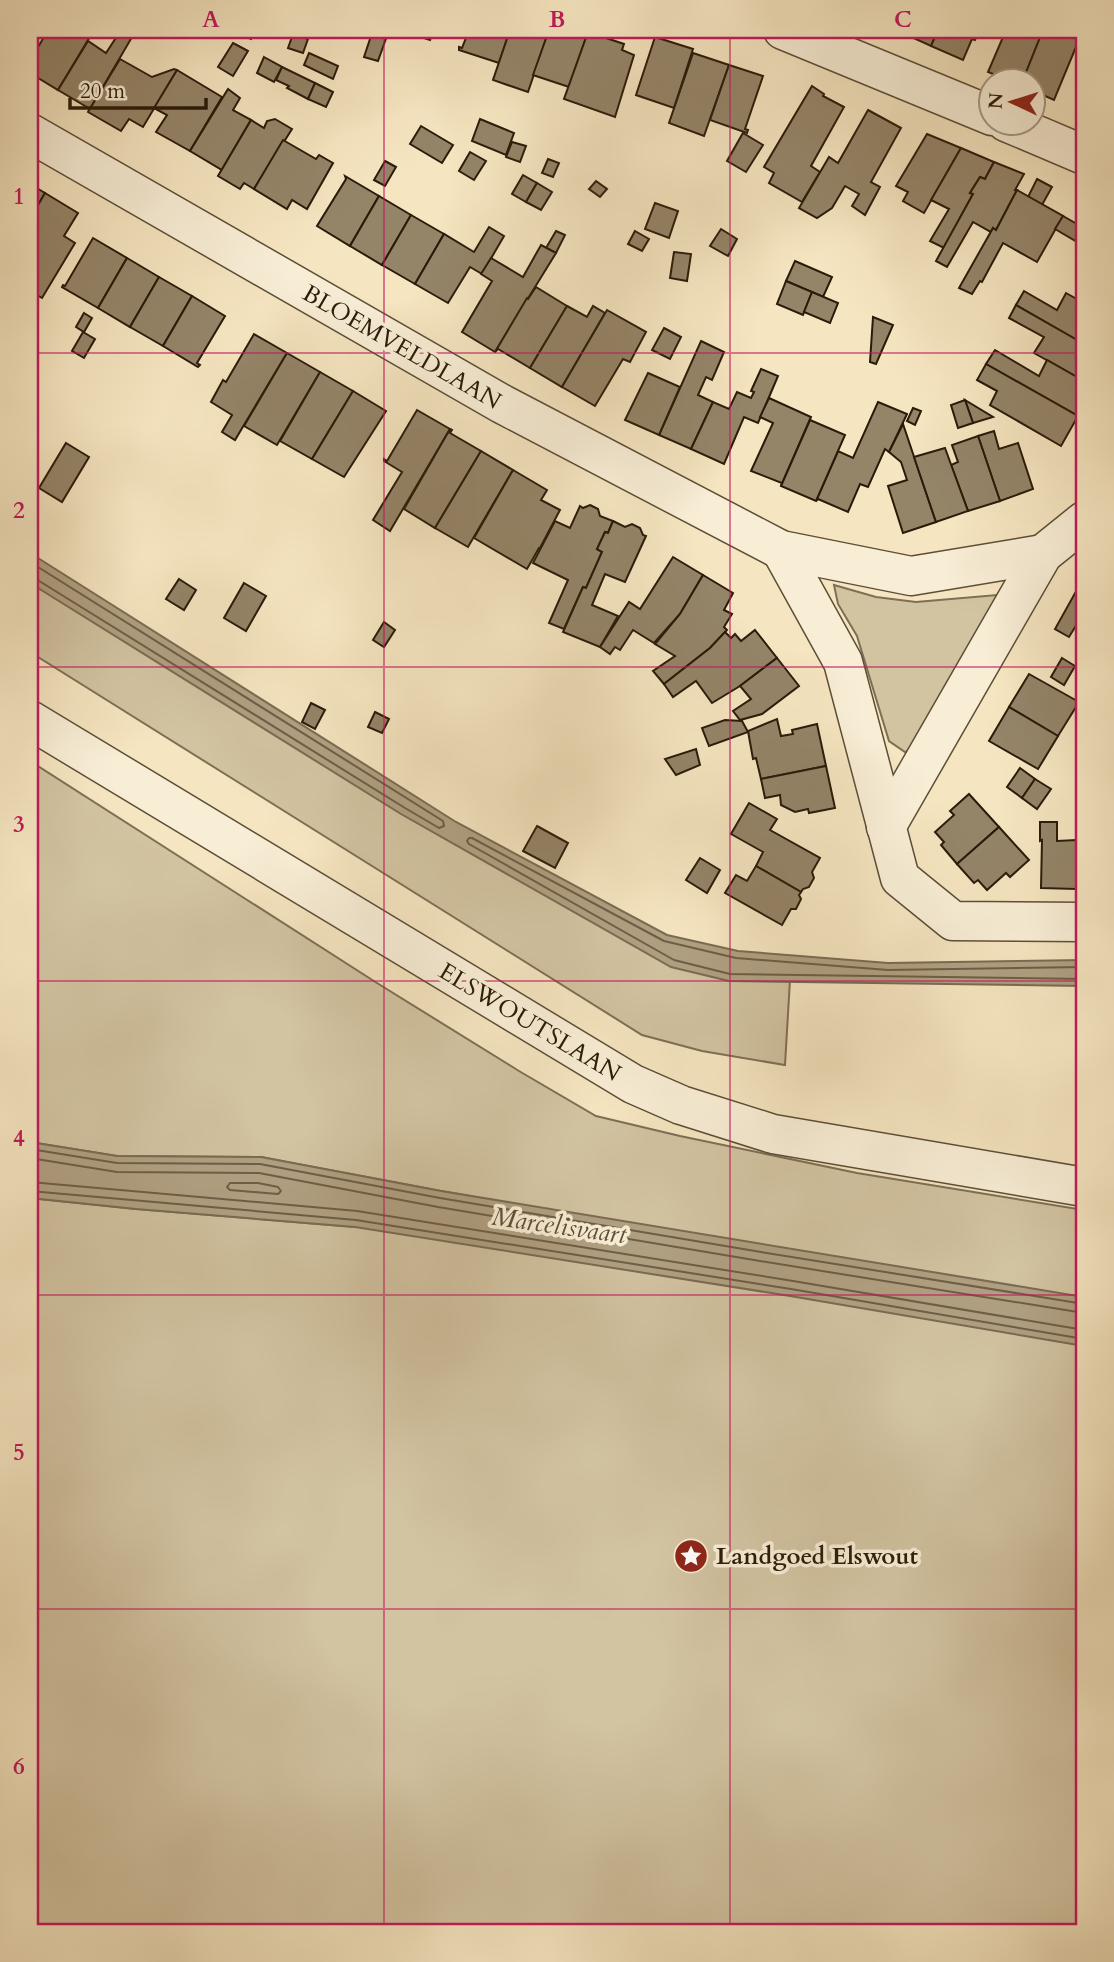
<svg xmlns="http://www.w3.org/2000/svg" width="1114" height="1962" viewBox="0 0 1114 1962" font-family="Cardo,serif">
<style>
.green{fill:#d2c3a1;stroke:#7e6f55;stroke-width:2}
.water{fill:#b0a082;stroke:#7a6b52;stroke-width:2}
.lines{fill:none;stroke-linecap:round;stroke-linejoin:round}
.shore{stroke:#6d5e46;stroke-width:2}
.building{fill:#948468;stroke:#2a1b09;stroke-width:2}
.minor-casing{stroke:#5d4e37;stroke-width:41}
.minor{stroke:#f8eed6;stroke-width:38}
.grid{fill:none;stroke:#c2185b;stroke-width:2;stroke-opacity:0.55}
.labels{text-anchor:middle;stroke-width:7;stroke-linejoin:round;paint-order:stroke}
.street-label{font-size:24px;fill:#2a1b09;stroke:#f8eed6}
.poi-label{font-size:24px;font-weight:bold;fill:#2a1b09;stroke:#f8eed6;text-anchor:start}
.water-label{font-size:26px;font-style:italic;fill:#605039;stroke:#f8eed6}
.neatline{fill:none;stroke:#c2185b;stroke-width:2.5}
.grid-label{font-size:23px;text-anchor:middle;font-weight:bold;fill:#c2185b}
</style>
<rect width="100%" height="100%" fill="#f5e5c0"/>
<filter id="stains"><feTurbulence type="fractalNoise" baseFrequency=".00286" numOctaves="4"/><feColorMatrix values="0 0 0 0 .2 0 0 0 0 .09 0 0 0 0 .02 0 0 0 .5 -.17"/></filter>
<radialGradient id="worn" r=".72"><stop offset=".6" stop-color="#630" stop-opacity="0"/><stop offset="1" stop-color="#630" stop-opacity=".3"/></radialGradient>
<g class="green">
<path d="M30,559L440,821L679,946L791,963L785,1065L702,1051L642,1035L30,652Z"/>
<path d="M834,585L876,597L916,602L997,595L999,607L921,743L905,752L889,741L857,636L838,604Z"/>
<path d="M30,761L377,983L519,1071L596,1116L680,1136L857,1173L1084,1210V1932H30V1198L136,1209L355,1227L667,1230L441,1191L261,1157L117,1156L30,1142Z"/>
</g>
<g class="water">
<path d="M30,553L456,822L667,935L738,951L888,963L1084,960V986L729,981L671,967L401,814L30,583Z"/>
<path d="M30,1142L117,1156L261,1157L441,1191L1084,1297V1346L790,1296L355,1227L136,1209L30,1198Z"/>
</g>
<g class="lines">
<g class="shore">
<path d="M30,562L443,821L444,826L439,828L405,808L36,579L30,578"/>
<path d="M1084,967L888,970L736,958L664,941L472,838H469L467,841L469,844L674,960L730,974L1084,979"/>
<path d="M30,1149L117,1163L260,1164L440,1198L761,1252L1084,1304"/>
<path d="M30,1158L117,1172L259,1173L438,1207L760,1261L1084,1313"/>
<path d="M30,1182L357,1211L793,1281L1084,1330"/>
<path d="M230,1183H258L278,1187L281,1191L278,1194L230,1190L227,1187Z"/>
<path d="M30,1191L356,1220L791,1289L1084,1339"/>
</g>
</g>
<g class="building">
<path d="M48,30H69L74,33L76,30H94L58,90L30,73V61Z"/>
<path d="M121,30H131L135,32L90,109L58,90L88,41L106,53Z"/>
<path d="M231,30H255L251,39Z"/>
<path d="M373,30H389L378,61L364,57Z"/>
<path d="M400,30H434L430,40Z"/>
<path d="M469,30H510L499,63L459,50V47L462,48Z"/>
<path d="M510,30H549L528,92L493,80Z"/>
<path d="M549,30H582L588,32L569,87L533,75Z"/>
<path d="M896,30H938L931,46Z"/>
<path d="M938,30H979L975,40L972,39L963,60L931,46Z"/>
<path d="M1006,30H1043L1023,80H1008L988,72Z"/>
<path d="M1043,30H1083L1054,100L1034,91V80H1023Z"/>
<path d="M588,32L624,44L622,50L634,55L615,117L564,99Z"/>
<path d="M293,34L308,39L303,53L288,48Z"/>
<path d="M655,37L693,49L674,108L636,95Z"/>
<path d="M233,43L248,51L233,76L218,67Z"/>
<path d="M309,53L338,66L333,79L304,65Z"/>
<path d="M693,53L729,65L704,136L669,123Z"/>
<path d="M264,57L282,67L274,82L257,73Z"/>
<path d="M120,59L152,77L174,69L177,70L143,127L129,119L121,131L88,112Z"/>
<path d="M729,65L763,76L745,129L748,130L747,133L710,120Z"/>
<path d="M282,67L315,83L308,99L287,88L289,86L276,80Z"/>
<path d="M177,70L222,97L190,151L156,132L167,115L154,108Z"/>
<path d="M315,83L333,92L326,107L308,99Z"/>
<path d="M812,86L824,94L823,96L844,107L811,166L820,172L802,202L769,183L774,173L764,167Z"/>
<path d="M228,89L240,98L233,110L251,120L222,170L190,151Z"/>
<path d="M868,110L901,128L871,182L880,187L865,215L852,206L859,194L845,186L832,208L817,218L799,208L829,157L838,163Z"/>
<path d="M275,119L292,129L254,189L244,183L240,189L218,176L251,120L264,128L267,121Z"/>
<path d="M480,119L514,133L506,155L472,141Z"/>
<path d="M421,126L453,145L442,163L410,144Z"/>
<path d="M743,133L763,145L746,172L727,161Z"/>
<path d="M927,134L961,148L924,213L903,201L908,192L896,186Z"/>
<path d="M283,140L316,159L319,155L333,163L307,209L292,200L287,209L254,189Z"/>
<path d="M512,142L526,146L520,162L506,157Z"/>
<path d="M961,148L994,162L985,179L980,177L970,193L973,194L944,248L930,241L949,209L931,200Z"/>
<path d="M470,152L486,161L474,180L459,171Z"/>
<path d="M548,159L559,163L553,177L542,173Z"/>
<path d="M385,161L396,167L385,186L374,180Z"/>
<path d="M994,162L1024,174L1015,190H1017L996,230L993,228L991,232L973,222L947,267L936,261L973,194L970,193L980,177L985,179Z"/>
<path d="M523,175L537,183L526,202L512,194Z"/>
<path d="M345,176L379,196L350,246L317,226L346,179Z"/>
<path d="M1037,179L1052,187L1042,205L1028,197Z"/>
<path d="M596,181L607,189L600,197L589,189Z"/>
<path d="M537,183L552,192L541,210L526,202Z"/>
<path d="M30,184L45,193L30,219Z"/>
<path d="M1017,190L1063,216L1037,262L1003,243L982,282L980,281L972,294L959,288L993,228L996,230Z"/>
<path d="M45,193L78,213L64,236L75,243L42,298L30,291V219Z"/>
<path d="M379,196L411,215L382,265L350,246Z"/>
<path d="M655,203L678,211L669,238L645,229Z"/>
<path d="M411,215L444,234L415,284L382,265Z"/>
<path d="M1063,216L1084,228V246L1055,229Z"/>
<path d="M489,227L504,236L482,274L470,267L448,303L415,284L444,234L474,252Z"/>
<path d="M721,229L737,239L728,256L710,246Z"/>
<path d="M556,231L565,235L556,253L546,248Z"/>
<path d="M635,231L649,239L642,251L628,244Z"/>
<path d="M93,238L127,258L98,308L62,287L63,285L65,286Z"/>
<path d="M541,245L556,253L495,352L462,332L492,281L481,274L491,258L523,277Z"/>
<path d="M674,252L691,254L687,281L670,278Z"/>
<path d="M127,258L159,277L130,327L98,308Z"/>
<path d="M795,261L832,277L823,297L786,281Z"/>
<path d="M159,277L192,296L163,346L130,327Z"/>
<path d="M786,281L812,292L803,315L777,304Z"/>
<path d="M536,287L567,306L530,368L498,349L495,352L527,298L528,299Z"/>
<path d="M1024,291L1057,310L1066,293L1084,303V344L1016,305Z"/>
<path d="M812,292L838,303L830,323L804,312Z"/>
<path d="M192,296L225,316L197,363L200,365L198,367L163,346Z"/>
<path d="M1016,305L1084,344V381L1034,353L1044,337L1009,318Z"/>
<path d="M567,306L587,317L593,306L605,313L562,387L530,368Z"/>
<path d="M607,310L646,332L630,362L623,359L595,406L562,387Z"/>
<path d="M84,313L92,318L84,332L76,327Z"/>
<path d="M873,317L893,325L876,364L870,362Z"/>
<path d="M664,328L681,337L670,359L652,350Z"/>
<path d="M83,332L95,339L84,358L72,351Z"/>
<path d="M254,334L287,353L235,440L222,432L232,415L211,402L223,380L226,382Z"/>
<path d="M701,341L724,352L712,380L706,377L698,395L713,402L691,449L659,435Z"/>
<path d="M995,350L1039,376L1047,360L1084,381V404L1078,416L986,364Z"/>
<path d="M287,353L320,372L277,445L244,426Z"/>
<path d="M986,364L1078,416L1061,446L990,405L997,391L977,380Z"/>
<path d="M761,369L778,376L758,423L744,417L724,464L691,449L713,402L729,409L737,392L751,398L754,392L751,391Z"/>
<path d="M320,372L353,391L312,459L280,441Z"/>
<path d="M648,373L680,387L659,435L625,420Z"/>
<path d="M353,391L386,411L344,477L312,459Z"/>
<path d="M769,398L811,417L781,486L782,483L751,471L773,423L760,417Z"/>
<path d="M965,400L993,417L973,423Z"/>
<path d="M965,400L973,423L958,428L951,405Z"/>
<path d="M878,402L907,414L889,452L885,449L868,487L860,484L848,512L818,499L816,501L838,451L853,458Z"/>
<path d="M913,408L921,411L915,425L907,421Z"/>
<path d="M417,410L450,429L390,531L373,520L402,472L384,461V459L387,461Z"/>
<path d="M810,420L845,435L816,501L781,486Z"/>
<path d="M903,424L936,522L903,533L888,486L907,480L901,462L889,452Z"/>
<path d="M450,429L452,430L450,433L481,451L435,528L404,509Z"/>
<path d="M994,431L999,449L1018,443L1033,489L1000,501L978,436Z"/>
<path d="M978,436L1000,501L968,511L951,465L958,462L952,445Z"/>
<path d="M66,443L89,457L62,502L39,488Z"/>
<path d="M945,448L968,511L936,522L914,457Z"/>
<path d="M481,451L513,470L468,547L435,528Z"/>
<path d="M513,470L547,490L541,500L560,510L540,548H539L527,569L474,538Z"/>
<path d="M590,505L598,509L600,516L613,521L608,533L605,532L597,549L602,552L586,588L583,587L564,629L549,623L568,580L533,563L555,521L570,528L580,506L583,508Z"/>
<path d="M613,521L625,527L632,524L640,528L643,535L646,536L625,582L605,574L592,605L618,616L600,647L563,632L583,587L586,588L602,552L597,549L605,532L608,533Z"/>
<path d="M673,557L703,575L680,614L654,643L633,630L620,650L615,647L610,654L600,647L629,602L640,609Z"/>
<path d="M703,575L733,593L724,610L732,614L724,627L727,630L710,648L664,684L653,671L675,656L655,644L680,614Z"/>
<path d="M1084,577V628L1077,624L1069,637L1055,629Z"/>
<path d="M179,579L196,590L184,610L166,599Z"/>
<path d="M244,583L266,596L246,631L224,618Z"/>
<path d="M384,622L395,630L384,647L373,640Z"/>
<path d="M755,630L777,658L740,686L712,703L696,681L673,697L664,684L710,648L725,632L731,638L735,634L741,641Z"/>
<path d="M777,658L799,686L762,714L740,720L733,711L751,699L740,686Z"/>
<path d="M1062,658L1075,666L1064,685L1051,677Z"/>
<path d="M1029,674L1079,702L1058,736L1009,707Z"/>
<path d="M311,703L325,710L315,729L302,722Z"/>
<path d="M1009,707L1058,736L1038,769L989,741Z"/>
<path d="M375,712L389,719L382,733L368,727Z"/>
<path d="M777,719L781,736L793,734L792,730L817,724L826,766L761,779L756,758L753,759L748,731Z"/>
<path d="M725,720L742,721L748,732L709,746L702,728Z"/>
<path d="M696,749L700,765L676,775L665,759Z"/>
<path d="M826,766L835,808L809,813L808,809L795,812L781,805L780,795L765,798L761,779Z"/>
<path d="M1020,768L1035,779L1022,798L1007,787Z"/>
<path d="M1035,779L1051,789L1037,809L1022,798Z"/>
<path d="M969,794L999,827L957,864L941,845L944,842L935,832L954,815L950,811Z"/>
<path d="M749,803L777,819L770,830L820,858L812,872L814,878L809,887L803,889L801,892L756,866L763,852L731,834Z"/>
<path d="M1040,822H1057V841L1076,840V889L1041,888L1042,840L1040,841Z"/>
<path d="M537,826L568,843L555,868L523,851Z"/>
<path d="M999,827L1029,860L1010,877L1006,873L987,890L978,880L974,883L957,864Z"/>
<rect x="1076" y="840" width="8" height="49"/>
<path d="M700,858L720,870L707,893L686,880Z"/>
<path d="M756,866L801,892L799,895L801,899L796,909H791L782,925L725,893L736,875L747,881Z"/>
</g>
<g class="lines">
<g class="minor-casing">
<g id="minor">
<path d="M783,30L992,116"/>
<path d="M1006,122L1084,155"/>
<path d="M30,133L502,404L781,550L911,576L1043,554"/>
<path d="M781,550L843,662L900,878L953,921L1084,922"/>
<path d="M30,720L633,1084L681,1105L773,1134L1084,1187"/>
<path d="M886,827L1043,554L1084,521"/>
</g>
</g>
<use href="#minor" class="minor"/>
</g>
<path class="grid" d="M384,30V1932M730,30V1932M30,353H1084M30,667H1084M30,981H1084M30,1295H1084M30,1609H1084"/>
<defs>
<g id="sight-disc" transform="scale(1.75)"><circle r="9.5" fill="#8f2418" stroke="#f8eed6"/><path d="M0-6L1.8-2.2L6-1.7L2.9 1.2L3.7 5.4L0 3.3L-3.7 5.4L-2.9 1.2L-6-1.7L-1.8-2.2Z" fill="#fff"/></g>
</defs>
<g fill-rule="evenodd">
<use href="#sight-disc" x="691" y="1556"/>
</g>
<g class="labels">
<g class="street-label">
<text transform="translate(402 347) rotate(30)" y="8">BLOEMVELDLAAN</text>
<text transform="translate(530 1022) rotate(31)" y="8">ELSWOUTSLAAN</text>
</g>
<g class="poi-label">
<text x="716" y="1564">Landgoed Elswout</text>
</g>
<g class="water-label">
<text transform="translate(559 1225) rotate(8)" y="9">Marcelisvaart</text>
</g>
</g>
<rect width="1114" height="1962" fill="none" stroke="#f5e5c0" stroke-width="77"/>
<g transform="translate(1012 102) rotate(274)"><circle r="33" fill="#f8eed6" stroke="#a69a84" stroke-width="2"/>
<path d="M0-5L12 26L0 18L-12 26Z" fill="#8f2418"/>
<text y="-10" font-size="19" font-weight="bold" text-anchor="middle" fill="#2a1b09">N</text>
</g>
<path d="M70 98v10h136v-10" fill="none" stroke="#2a1b09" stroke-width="3.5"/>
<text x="80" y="98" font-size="21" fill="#2a1b09" stroke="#f8eed6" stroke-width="5" paint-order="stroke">20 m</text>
<rect x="38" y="38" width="1038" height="1886" class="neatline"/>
<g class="grid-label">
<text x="211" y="27">A</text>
<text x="557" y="27">B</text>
<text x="903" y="27">C</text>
<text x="19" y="204">1</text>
<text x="19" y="518">2</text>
<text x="19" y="832">3</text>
<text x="19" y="1146">4</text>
<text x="19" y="1460">5</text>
<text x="19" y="1774">6</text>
</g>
<rect width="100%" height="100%" filter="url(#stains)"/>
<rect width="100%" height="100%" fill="url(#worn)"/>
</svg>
